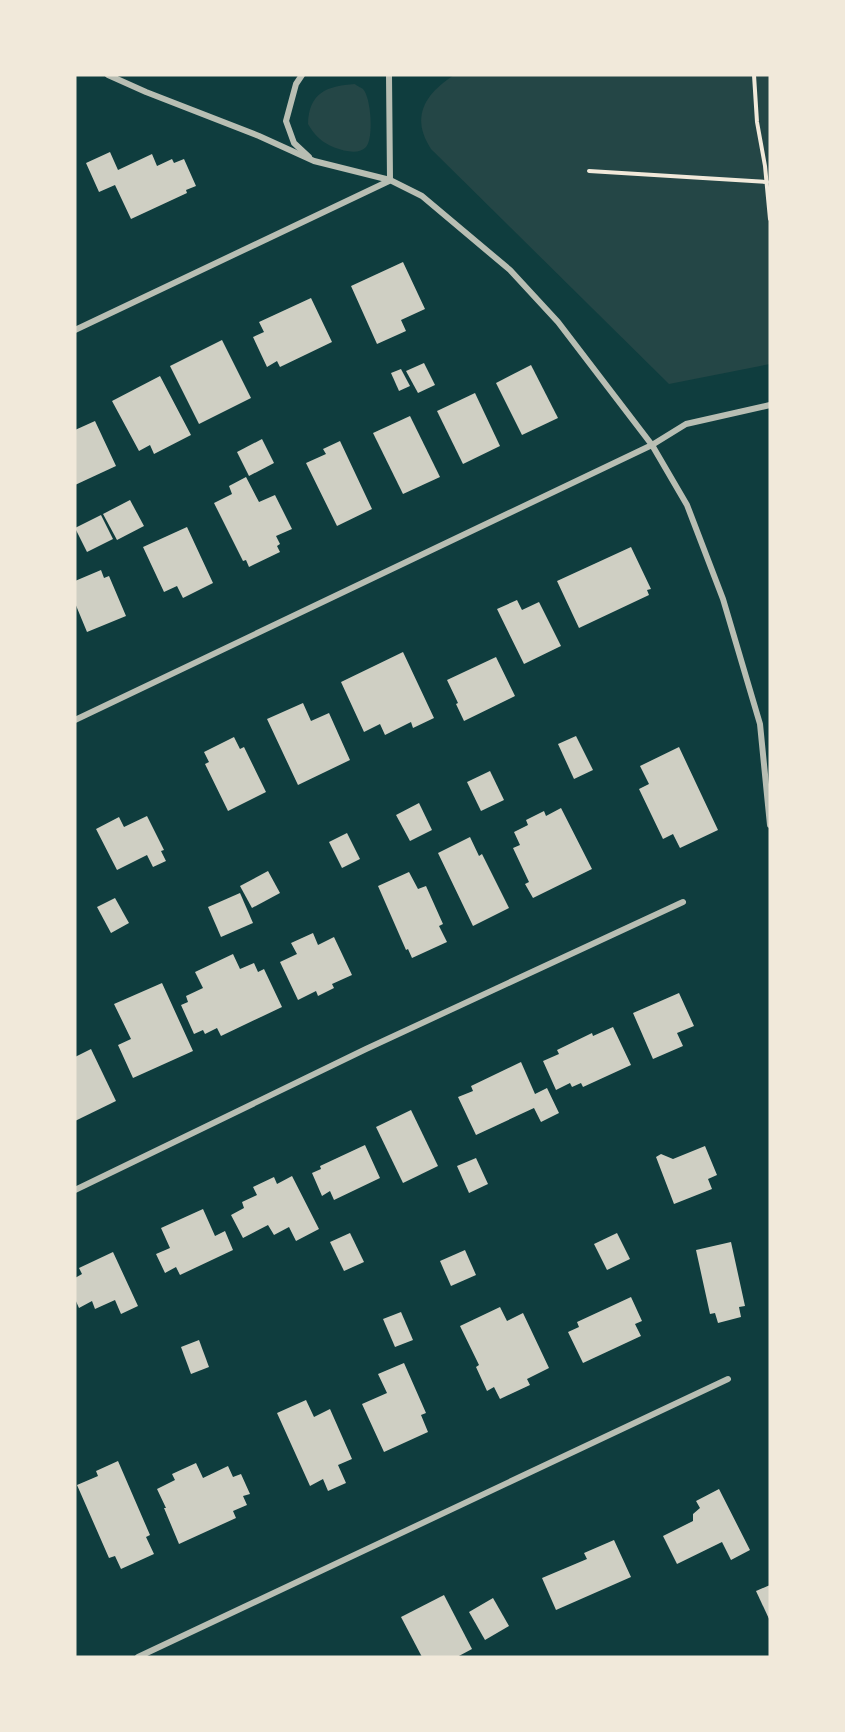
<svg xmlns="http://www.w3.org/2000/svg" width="845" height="1732" viewBox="0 0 845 1732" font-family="'PT Sans Narrow',sans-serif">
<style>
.green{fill:#244646}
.building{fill:#cfcfc3}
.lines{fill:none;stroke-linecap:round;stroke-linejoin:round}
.path{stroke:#f1e9da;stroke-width:4}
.minor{stroke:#b8beb3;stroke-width:6}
</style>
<rect width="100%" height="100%" fill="#0f3d3e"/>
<g class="green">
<path d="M454,75H770V364L669,384L431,149C410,117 425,94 454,75Z"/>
<path d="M355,84C355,85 362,88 363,89C371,97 374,139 366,147C357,158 328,147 320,139C315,135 311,129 308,124C309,93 326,86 355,84Z"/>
</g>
<g class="building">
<path d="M110,152L118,170L152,154L157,166L172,159L174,163L184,159L196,186L186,190L187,193L131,219L115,185L99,192L86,163Z"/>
<path d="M403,262L425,309L401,320L406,331L377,344L351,286Z"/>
<path d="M311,298L332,342L280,367L277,361L267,367L253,337L264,332L259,322Z"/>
<path d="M222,340L251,398L199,424L170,366Z"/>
<path d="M424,363L435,385L418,393L406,371Z"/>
<path d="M531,365L558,418L522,435L496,383Z"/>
<path d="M401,369L410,386L399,391L391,373Z"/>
<path d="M160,376L191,435L154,454L150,445L139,451L112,401Z"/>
<path d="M475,393L500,446L463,464L437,411Z"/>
<path d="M410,416L440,477L403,494L373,433Z"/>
<path d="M95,421L116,466L75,485V430Z"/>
<path d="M262,439L274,463L249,476L237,452Z"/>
<path d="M340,441L372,509L337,526L306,463L326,454L323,449Z"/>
<path d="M246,477L259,502L275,495L292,529L276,536L280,544L277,546L280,552L249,567L246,560L243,561L214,503L232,494L229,486Z"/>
<path d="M130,500L144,526L117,540L103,514Z"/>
<path d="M101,515L113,539L87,552L75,528Z"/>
<path d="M187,527L213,583L183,598L177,586L164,592L143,547Z"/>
<path d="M631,547L651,589L647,590L649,595L579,628L557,581Z"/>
<path d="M101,570L104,578L109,576L126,616L87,632L75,603V581Z"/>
<path d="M517,600L522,610L539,602L561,646L524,664L497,609Z"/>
<path d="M403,652L434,718L413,728L411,722L385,735L380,724L364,732L341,682Z"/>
<path d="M496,657L515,696L464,721L456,704L458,703L447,680Z"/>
<path d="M303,703L311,721L329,713L350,760L298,785L267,719Z"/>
<path d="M576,736L593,770L574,779L558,744Z"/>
<path d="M234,737L240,749L244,747L266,792L228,811L205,764L209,762L204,752Z"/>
<path d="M679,747L718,830L680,848L673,834L663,839L639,789L649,784L640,766Z"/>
<path d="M490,771L504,800L481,811L467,782Z"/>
<path d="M419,803L432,830L410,841L396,815Z"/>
<path d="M561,808L592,869L533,898L525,884L529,882L513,848L520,845L514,832L528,825L526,820L544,811L546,816Z"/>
<path d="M147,816L164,850L161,851L166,861L153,867L147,855L117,870L96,829L119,817L124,827Z"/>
<path d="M347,833L360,859L342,868L329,842Z"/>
<path d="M470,837L479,856L482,854L509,908L473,926L438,853Z"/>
<path d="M268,871L280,893L252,908L240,886Z"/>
<path d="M409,872L418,889L426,886L443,924L439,926L447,942L412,958L408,949L406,950L378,886Z"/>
<path d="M240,893L253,923L221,937L208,907Z"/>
<path d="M115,898L129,923L111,933L97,907Z"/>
<path d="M313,933L318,945L334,937L352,975L332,984L334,988L318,996L316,991L298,1000L280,962L297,954L291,943Z"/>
<path d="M233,954L240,969L254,963L258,972L264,969L282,1007L221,1036L217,1028L205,1034L203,1030L194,1034L181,1005L188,1002L186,996L203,988L195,972Z"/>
<path d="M162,983L193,1051L133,1078L118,1045L131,1039L114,1004Z"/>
<path d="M679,993L694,1026L677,1033L683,1046L653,1059L633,1013Z"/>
<path d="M613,1027L631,1065L583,1087L581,1083L572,1087L570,1083L556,1090L543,1061L559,1054L557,1050L592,1033L593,1036Z"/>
<path d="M91,1049L116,1101L75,1121V1057Z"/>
<path d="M521,1062L535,1094L547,1088L559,1113L541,1122L534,1108L476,1135L458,1097L473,1091L471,1086Z"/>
<path d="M411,1110L438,1166L403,1183L376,1127Z"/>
<path d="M365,1145L380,1178L334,1200L330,1191L322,1196L312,1173L321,1169L320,1166Z"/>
<path d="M705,1146L717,1175L708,1179L712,1189L674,1204L656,1157L661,1154L673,1159Z"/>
<path d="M476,1158L488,1184L469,1193L457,1166Z"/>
<path d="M292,1176L319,1229L296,1241L289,1227L274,1235L268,1225L243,1238L231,1215L244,1208L242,1202L257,1195L253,1187L274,1177L277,1184Z"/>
<path d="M203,1209L215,1236L225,1231L233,1250L180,1275L176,1267L165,1273L156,1254L170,1248L161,1228Z"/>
<path d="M350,1233L364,1262L344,1271L330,1242Z"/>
<path d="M617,1233L630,1259L607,1270L594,1244Z"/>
<path d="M731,1242L745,1306L739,1307L741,1317L718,1323L715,1313L710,1314L696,1250Z"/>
<path d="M465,1250L476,1275L451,1286L440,1261Z"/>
<path d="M113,1252L138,1306L121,1314L115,1300L95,1309L92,1301L79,1308L75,1299V1278L82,1274L79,1268Z"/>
<path d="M631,1297L642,1321L635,1324L641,1336L583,1363L568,1332L579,1327L577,1322Z"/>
<path d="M500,1307L507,1321L523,1313L549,1368L527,1379L530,1385L500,1399L494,1387L487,1391L476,1367L479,1365L460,1326Z"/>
<path d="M401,1312L413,1340L395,1347L383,1319Z"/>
<path d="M199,1340L209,1367L191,1374L181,1347Z"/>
<path d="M404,1363L426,1413L421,1415L428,1432L384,1452L362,1404L387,1393L378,1374Z"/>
<path d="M306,1400L314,1417L330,1409L352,1459L338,1465L346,1483L328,1491L323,1479L310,1486L277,1413Z"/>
<path d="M118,1461L150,1535L146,1537L154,1554L121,1569L115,1556L109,1558L77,1485L98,1476L96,1471Z"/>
<path d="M196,1463L203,1478L228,1466L233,1477L241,1474L250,1494L243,1496L247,1505L233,1511L236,1518L179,1544L164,1508H166L157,1489L175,1480L172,1474Z"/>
<path d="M719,1489L750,1550L731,1560L722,1542L677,1564L663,1536L693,1521V1514L700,1508L696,1501Z"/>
<path d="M614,1540L631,1577L556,1610L542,1578L587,1559L584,1553Z"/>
<path d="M770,1585V1621L756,1591Z"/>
<path d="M444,1595L472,1649L457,1657H422L401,1617Z"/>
<path d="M493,1598L509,1626L485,1640L469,1612Z"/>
</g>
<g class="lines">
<g class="path">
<path d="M754,75L757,122L765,166L770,219"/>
<path d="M589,171L767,182"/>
</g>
<g class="minor">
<path d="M108,75L146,92L259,136L314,161L390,180L422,196L510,270L558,322L652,445L687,505L723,599L760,724L770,825"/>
<path d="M302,75L296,84L286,121L294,143L309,157"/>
<path d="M389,75L390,180"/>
<path d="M75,330L389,181"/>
<path d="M75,720L652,445L686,424L770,405"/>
<path d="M75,1190L366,1049L683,902"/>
<path d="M138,1657L728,1379"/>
</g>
</g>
<rect width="845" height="1732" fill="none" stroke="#f1e9da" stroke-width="153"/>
</svg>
